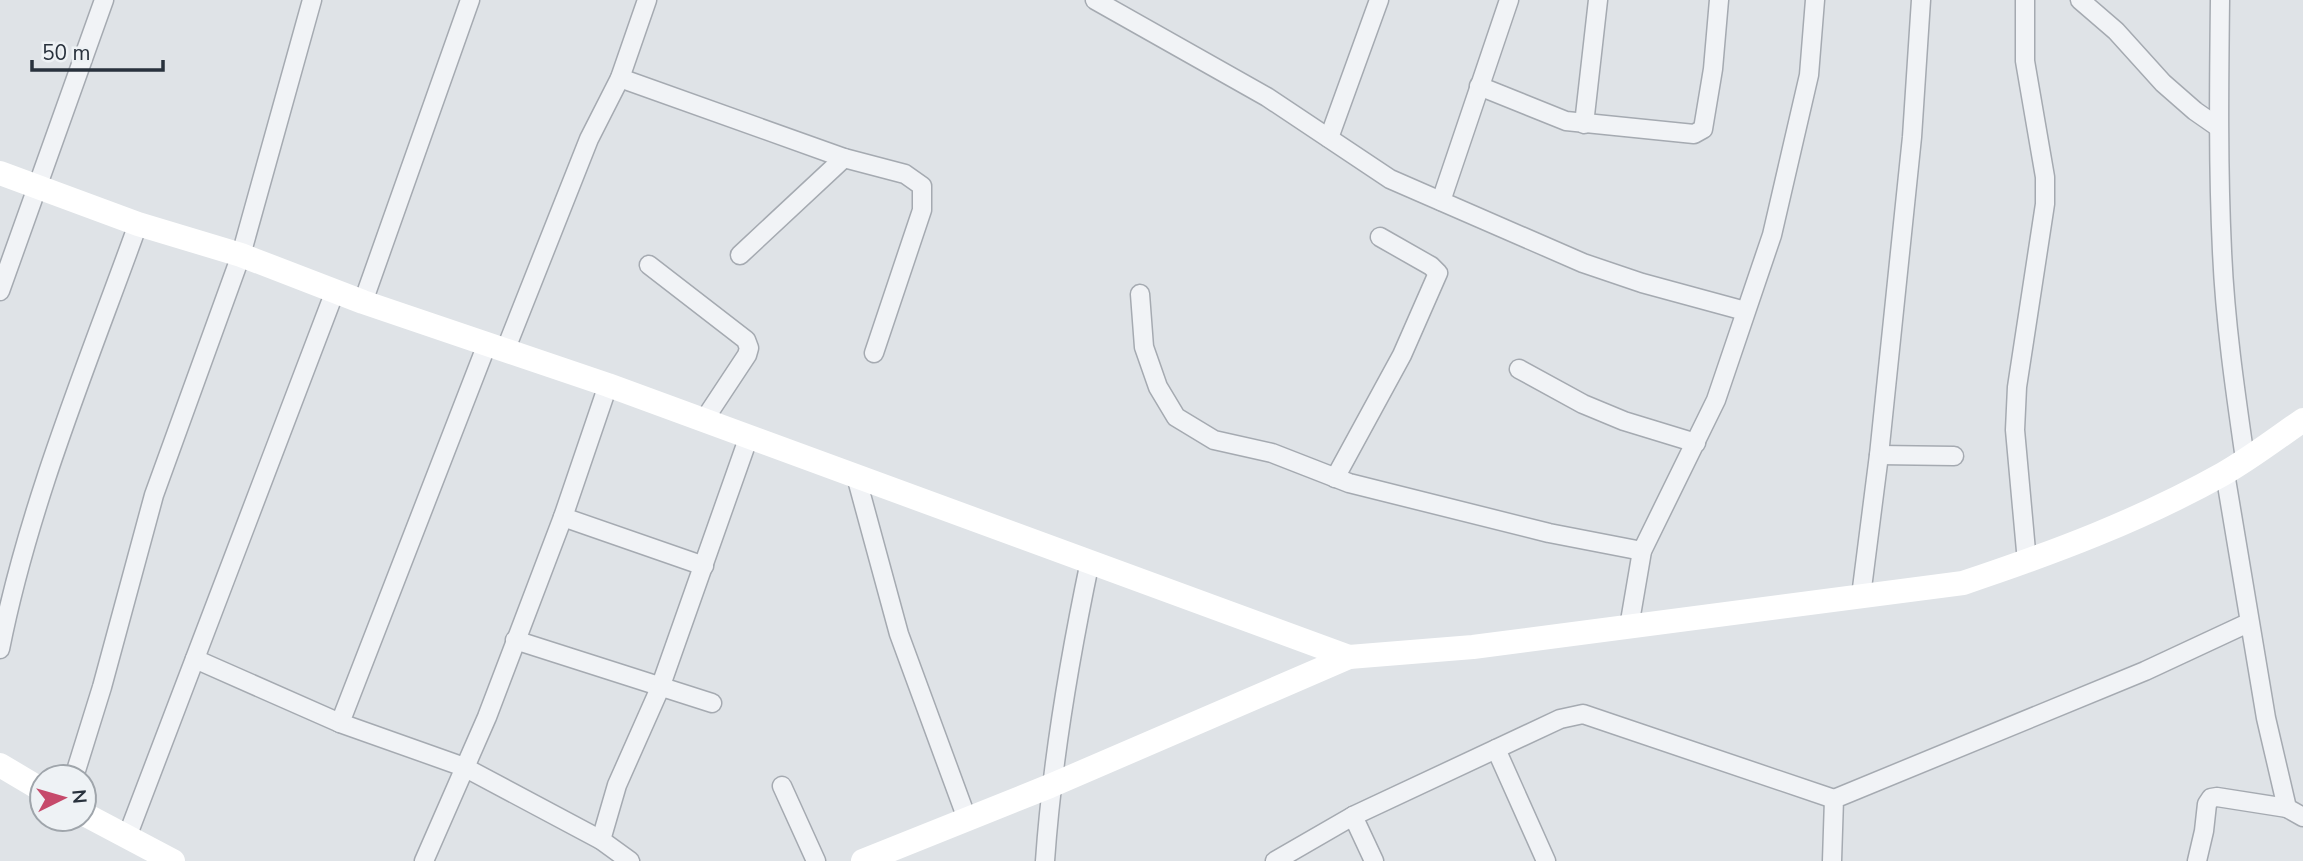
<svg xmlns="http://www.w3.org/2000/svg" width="2303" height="861" viewBox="0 0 2303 861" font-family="'Nunito Sans',sans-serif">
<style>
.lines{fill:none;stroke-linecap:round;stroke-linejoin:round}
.street-casing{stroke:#a5aab1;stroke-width:21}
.street{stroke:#f1f3f6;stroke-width:18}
.secondary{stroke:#fff;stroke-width:24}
</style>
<rect width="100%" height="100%" fill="#dfe3e7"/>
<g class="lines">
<g class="street-casing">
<g id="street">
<path d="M1095,0L1267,97L1390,179L1583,263L1642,283L1745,311"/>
<path d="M2025,0V61L2045,177V204L2017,387L2015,430L2027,562"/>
<path d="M2080,0L2116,31L2163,83L2195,111L2218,127"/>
<path d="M2220,0C2219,84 2218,168 2222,251C2225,321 2235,390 2245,459"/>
<path d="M620,78L844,158L905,174L922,186V210L874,353"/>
<path d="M1479,86L1566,121L1694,134L1703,129L1713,69L1719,0"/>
<path d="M1584,124L1598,0"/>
<path d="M1329,138L1379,0"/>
<path d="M1441,201L1509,0"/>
<path d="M740,255L844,158"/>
<path d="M649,265L746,340L749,348L747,355L704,420"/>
<path d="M0,291L104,0"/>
<path d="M1140,294L1144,347L1158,387L1176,417L1214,440L1272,453L1349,483L1549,533L1642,551"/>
<path d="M363,302L470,0"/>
<path d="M487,344L340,723L464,767L601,840L630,861"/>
<path d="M505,351L589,139L620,78L647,0"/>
<path d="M1519,369L1583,404L1624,421L1696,443"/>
<path d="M1879,455L1954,456"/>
<path d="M2225,473L2266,718L2287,808L2303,817"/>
<path d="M856,476L899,634L967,819"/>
<path d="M1335,478L1402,355L1438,273L1431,266L1380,237"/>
<path d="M563,517L704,566"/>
<path d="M1861,596L1879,455L1912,137L1921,0"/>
<path d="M1629,627L1642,551L1716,400L1772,235L1809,75L1815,0"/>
<path d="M515,640L712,703"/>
<path d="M0,649C29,503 88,363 138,224"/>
<path d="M195,659L340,723"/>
<path d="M1496,749L1546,861"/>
<path d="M74,777L102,687L154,495L241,255L312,0"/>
<path d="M782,786L816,861"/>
<path d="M1353,816L1374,861"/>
<path d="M127,837L335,291"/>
<path d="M601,840L617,785L660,688L749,436"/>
<path d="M424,861L487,717L563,517L608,385"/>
<path d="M1045,861C1052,760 1069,661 1090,561"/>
<path d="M1275,861L1353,816L1560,719L1583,714L1834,799"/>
<path d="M1832,861L1834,799L2145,671L2248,623"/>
<path d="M2197,861L2204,831L2207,804L2211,798L2217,797L2287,808"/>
</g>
</g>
<use href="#street" class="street"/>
<g class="secondary">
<path d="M0,173L138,224L241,255L363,302L608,385L1349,657"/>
<path d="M0,765L42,790"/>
<path d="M84,814L173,861"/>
<path d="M863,861L1050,786L1349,657L1473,647L1963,583C2053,553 2141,520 2223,474C2251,458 2277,438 2303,420"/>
</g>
</g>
<g transform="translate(63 798) rotate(85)"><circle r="33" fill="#eef2f5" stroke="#9fa5ab" stroke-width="2"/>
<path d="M0-5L12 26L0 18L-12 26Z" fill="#c64a6b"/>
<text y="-10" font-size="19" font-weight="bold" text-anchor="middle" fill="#29323d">N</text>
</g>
<path d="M32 60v10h131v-10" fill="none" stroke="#29323d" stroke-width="3.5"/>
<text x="42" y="60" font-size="21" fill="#29323d" stroke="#eef2f5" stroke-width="5" paint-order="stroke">50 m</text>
</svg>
